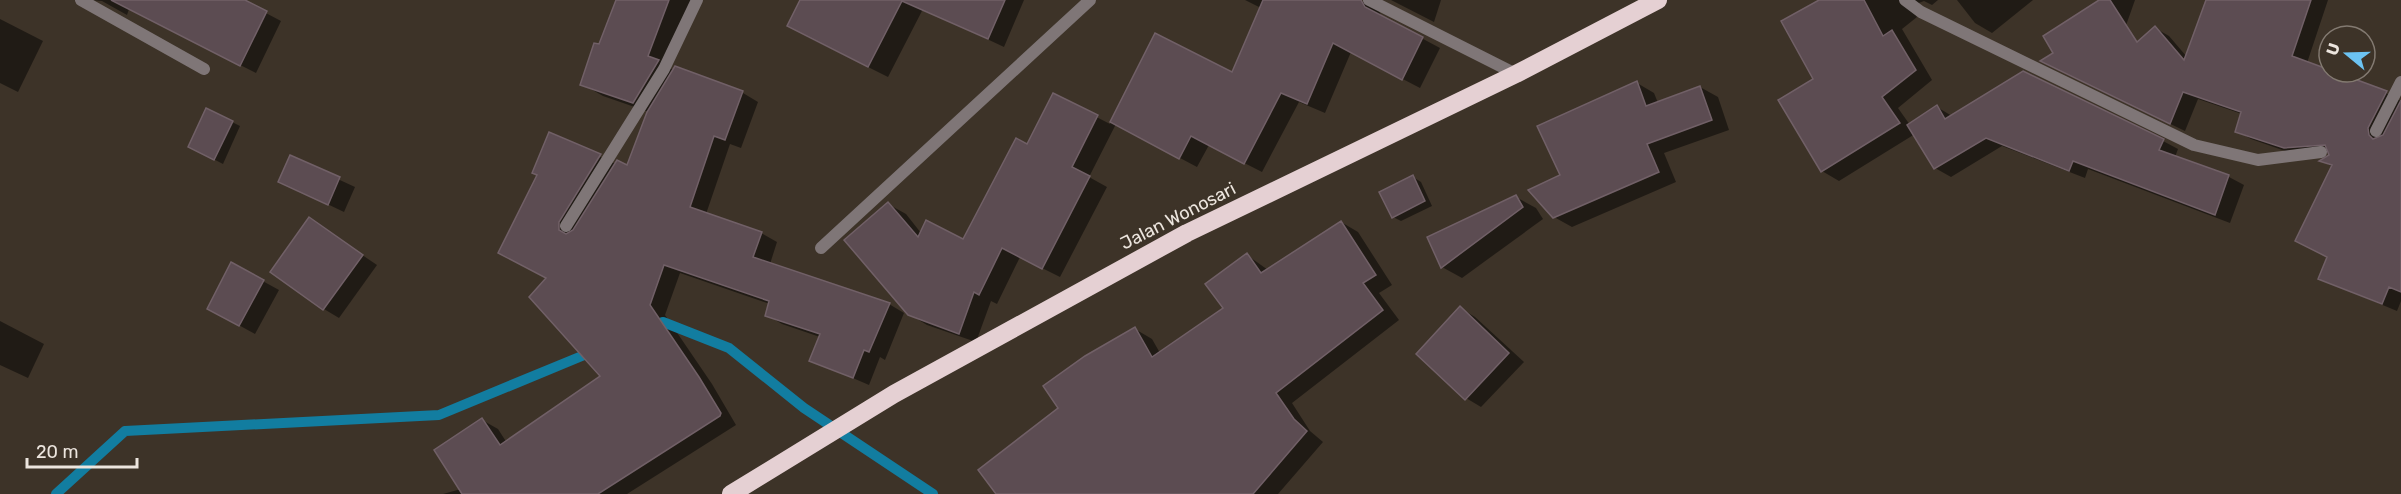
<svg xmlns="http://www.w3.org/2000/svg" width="2401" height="494" viewBox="0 0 2401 494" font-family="Rubik,sans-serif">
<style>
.shadow{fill:#0007}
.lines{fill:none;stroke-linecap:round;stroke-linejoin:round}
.stream{stroke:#127da0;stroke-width:10}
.building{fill:#5c4c52;stroke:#716067;stroke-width:1.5}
.street{stroke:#7f7677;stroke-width:12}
.highway{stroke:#e5d0d3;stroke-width:18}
.labels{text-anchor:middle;stroke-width:4.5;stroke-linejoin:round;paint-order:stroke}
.street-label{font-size:18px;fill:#ece5de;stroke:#3d3328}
</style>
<rect width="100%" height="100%" fill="#3d3328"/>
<g class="shadow">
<path d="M90,0H241L281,21L256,73L129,9L127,15L102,1Z"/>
<path d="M618,0H694L669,68L743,93L758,102L741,148L730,144L706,214L761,233L777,242L770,264L889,304L904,313L885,360L880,357L869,385L811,360L820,337L782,324L767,315L770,304L680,273L665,315L712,384L736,425L627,494H443L461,489L482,420L498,429L507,443L602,376L548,278L538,175L550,134L616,164L627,167L649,112L603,96L582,84Z"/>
<path d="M802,0H1024L1004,47L923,9L888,77L808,37Z"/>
<path d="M1245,0H1360L1379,11L1382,17L1440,48L1420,88L1351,52L1325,113L1299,102L1262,172L1209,145L1197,167L1116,124L1089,177L1107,187L1060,277L1020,257L997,304L991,301L976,342L927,325L909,314L888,204L906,214L921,233L964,241L1028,146L1054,95L1110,124L1156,35L1232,74L1261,8Z"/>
<path d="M1391,0H1441L1434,22Z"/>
<path d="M1822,0H1938L1932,5L1924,1L1916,4L1913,10L1917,17L1902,29L1932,80L1898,108L1910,125L1937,107L1952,116L2163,141L2178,149L2175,157L2229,177L2244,185L2230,223L2088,169L2085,178L2002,146L1951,177L1935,168L1915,134L1839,181L1822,171L1815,79Z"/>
<path d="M1957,0H2033L1992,33L1975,23Z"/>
<path d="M2101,0H2135L2112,65L2155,28L2169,36L2187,57L2207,0H2328L2307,63L2386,93L2401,101V301L2397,311L2320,279L2329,257L2333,167L2322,161L2330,157V152L2299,156L2251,139L2237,131L2242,114L2198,99L2185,131L2057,69L2055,53Z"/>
<path d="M0,19L43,41L18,92L0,83Z"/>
<path d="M1637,83L1654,93L1658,103L1700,87L1718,97L1729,130L1664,153L1676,182L1572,227L1554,217L1562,176Z"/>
<path d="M232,122L240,126L223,164L198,151Z"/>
<path d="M290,157L355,187L344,212L279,181Z"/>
<path d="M1413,177L1421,182L1432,206L1401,221L1393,217Z"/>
<path d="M1516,197L1536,208L1543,219L1462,278L1442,267Z"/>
<path d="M309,219L377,265L339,318L324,309Z"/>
<path d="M1341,222L1358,232L1392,285L1379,293L1399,320L1292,403L1310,431L1323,442L1278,494H998L1060,409L1135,329L1152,339L1160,353L1225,309L1247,255L1268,270Z"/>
<path d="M232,264L279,290L255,334L224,317Z"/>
<path d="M1460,308L1475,317L1524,362L1481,407L1466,398Z"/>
<path d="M0,321L44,344L28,378L0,365Z"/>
</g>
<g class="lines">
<g class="stream">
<path d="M650,327L663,322L729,348L804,408L933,494"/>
<path d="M56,494L125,431L439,415L594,351"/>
</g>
</g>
<g class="building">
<path d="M111,0H245L267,11L240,66Z"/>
<path d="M616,0H669L648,56L659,60L633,103L580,85L594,43L599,44Z"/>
<path d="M800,0H1005L988,39L902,1L868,67L787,26Z"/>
<path d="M1263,0H1361L1365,7L1423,37L1402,80L1333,43L1307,104L1281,93L1244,164L1191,136L1179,159L1110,122L1155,33L1232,72Z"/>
<path d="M1819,0H1864L1883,36L1892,30L1916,70L1882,97L1900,123L1821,172L1778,100L1813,79L1781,21Z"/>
<path d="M2099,0H2110L2137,42L2155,26L2184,60L2206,0H2311L2292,56L2387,91L2368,128L2369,135L2373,139L2383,135L2401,100V292L2389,287L2382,304L2318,279L2327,257L2295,241L2332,165L2319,161L2329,155L2325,145L2284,148L2235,132L2241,112L2183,92L2170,124L2040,61L2053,53L2043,36Z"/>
<path d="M675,66L743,91L725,140L714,136L690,207L762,232L753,257L890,303L869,352L864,350L853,378L809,361L820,334L765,316L769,301L664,265L650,305L699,377L721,413L720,416L598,494H462L434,450L482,418L500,445L600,376L529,297L546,278L498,253L537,175L532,173L549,132L601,154L559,222V230L566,234L573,230L617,160L627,165L647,112Z"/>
<path d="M2023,71L2164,139L2159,150L2229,175L2215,215L2073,161L2069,171L1986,138L1934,169L1907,125L1937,105L1945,119Z"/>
<path d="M1637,81L1646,106L1700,86L1712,120L1647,144L1659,172L1553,218L1528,190L1560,175L1537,126Z"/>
<path d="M1053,93L1098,115L1072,167L1090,176L1042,269L1002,248L979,295L974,292L959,334L908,315L844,240L888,202L918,237L926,220L963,239L1016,138L1027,144Z"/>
<path d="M206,108L233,121L214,160L188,147Z"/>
<path d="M290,155L340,177L328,205L278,182Z"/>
<path d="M1413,175L1425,201L1392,218L1379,192Z"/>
<path d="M1516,195L1523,207L1441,268L1427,237Z"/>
<path d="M309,217L363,255L323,310L270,272Z"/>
<path d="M1341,221L1376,275L1363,283L1383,310L1276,393L1294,419L1307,431L1253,494H996L978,470L1058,408L1043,386L1085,356L1135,327L1152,357L1223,308L1205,284L1247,253L1261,273Z"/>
<path d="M231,262L264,280L239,326L207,309Z"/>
<path d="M1460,306L1509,353L1465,400L1416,354Z"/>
</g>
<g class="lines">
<g class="street">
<path d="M81,0L204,69"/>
<path d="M1369,0L1516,74"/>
<path d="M1905,0L1921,12L2194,145L2258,160L2321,152"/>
<path d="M2376,131L2401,82"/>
<path d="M566,226L664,69L697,0"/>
<path d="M821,248L1090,0"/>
</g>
<path class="highway" d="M731,494L894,394L1187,233L1516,74L1658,0"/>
</g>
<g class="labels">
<g class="street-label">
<text transform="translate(1178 216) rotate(-27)" y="6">Jalan Wonosari</text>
</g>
</g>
<g transform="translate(2347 54) rotate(289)"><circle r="28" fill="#3d3328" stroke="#837a71" stroke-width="1.5"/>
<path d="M0-4.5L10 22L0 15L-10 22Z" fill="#6cc3f2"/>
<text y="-9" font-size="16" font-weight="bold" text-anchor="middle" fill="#ece5de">U</text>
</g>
<path d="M27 458v9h110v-9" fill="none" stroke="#ece5de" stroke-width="3"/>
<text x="36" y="458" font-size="18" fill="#ece5de" stroke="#3d3328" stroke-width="4.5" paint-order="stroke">20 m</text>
</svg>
